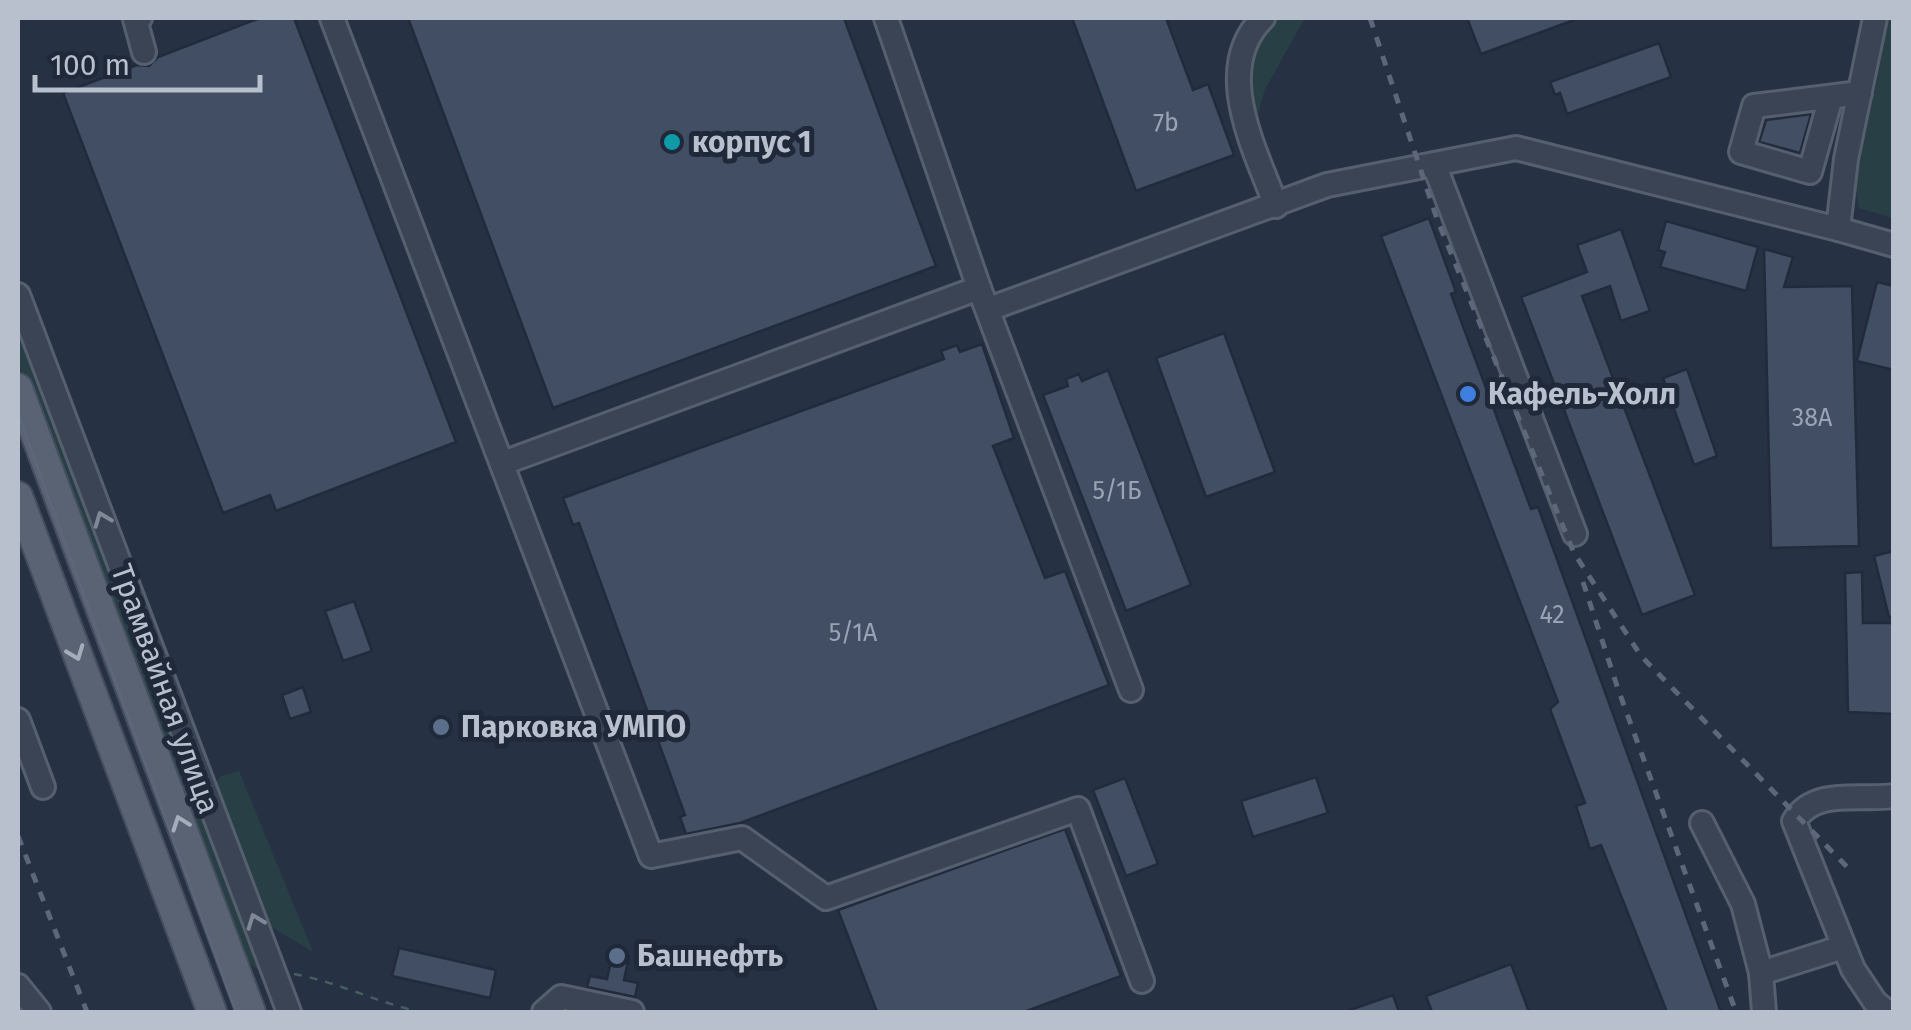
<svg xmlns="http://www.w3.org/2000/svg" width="1911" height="1030" viewBox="0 0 1911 1030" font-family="'Fira Sans',sans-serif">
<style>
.green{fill:#284045}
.building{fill:#424e64;stroke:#212b3b;stroke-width:2.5}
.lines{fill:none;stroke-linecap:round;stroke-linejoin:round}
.minor-casing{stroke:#565f6e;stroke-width:28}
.major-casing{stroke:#444d5d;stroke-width:32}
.path{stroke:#475d61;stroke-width:2.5;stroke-dasharray:8 8;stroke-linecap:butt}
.minor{stroke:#3b4454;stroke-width:22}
.major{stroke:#596374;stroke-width:28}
.tram{stroke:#5d677b;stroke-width:2.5}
.rail{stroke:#5d677b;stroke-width:5;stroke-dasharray:10 10;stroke-linecap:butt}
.oneway{stroke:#808897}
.oneway2{stroke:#a5adbb}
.culture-dot{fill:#0f9aa8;stroke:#1f2939;stroke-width:4}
.shop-dot{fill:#3f7fe0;stroke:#1f2939;stroke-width:4}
.service-dot{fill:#5c6f8a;stroke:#1f2939;stroke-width:4}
.labels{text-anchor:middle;stroke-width:10;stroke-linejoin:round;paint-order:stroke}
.number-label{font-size:25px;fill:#9aa3b3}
.poi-label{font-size:30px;font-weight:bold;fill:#b8bfcd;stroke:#1f2939;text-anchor:start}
.street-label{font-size:30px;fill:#b8bfcd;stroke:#1f2939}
</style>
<rect width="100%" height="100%" fill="#263144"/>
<g class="green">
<path d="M1268,18H1305L1265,89L1256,122L1245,73Z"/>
<path d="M1887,18H1893V218L1859,208L1854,178L1878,77Z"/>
<path d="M18,322L263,968L261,971C241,962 234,934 225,914L18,363Z"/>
<path d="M239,771L313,952L262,921L212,787L221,776Z"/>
</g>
<g class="building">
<path d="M260,18H294L456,442L276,511L270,495L223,513L63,93L137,65L149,66L158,57Z"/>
<path d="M408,18H844L936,266L553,408Z"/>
<path d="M1072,18H1166L1193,90L1208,84L1234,155L1136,191Z"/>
<path d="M1467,18H1577V19L1481,54Z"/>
<path d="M1659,43L1671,77L1567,114L1560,93L1555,95L1550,82Z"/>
<path d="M1811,114L1800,153L1759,142L1766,120Z"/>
<path d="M1429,218L1456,292L1451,294L1531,509L1538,507L1721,1012H1667L1601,845L1590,849L1576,806L1585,803L1550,709L1558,702L1381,236Z"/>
<path d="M1666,221L1758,247L1746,291L1660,267L1665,252L1658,250Z"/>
<path d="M1621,229L1650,311L1621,321L1610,286L1582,296L1695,595L1642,615L1521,297L1587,272L1577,245Z"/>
<path d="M1764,249L1793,257L1784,287L1852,286L1859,546L1771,548Z"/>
<path d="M1877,282L1894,286V370L1857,361Z"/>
<path d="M1224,333L1275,472L1206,497L1156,358Z"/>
<path d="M982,344L1014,438L993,446L1045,578L1065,571L1109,685L740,823L686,834L680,817L685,815L579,523L573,525L563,498L944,359L941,351L957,345L960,352Z"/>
<path d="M1687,369L1717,456L1694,465L1663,378Z"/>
<path d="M1108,370L1191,585L1126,611L1043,395L1068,386L1066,379L1079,374L1082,381Z"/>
<path d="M1894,551V617H1889L1874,556Z"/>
<path d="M1862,572L1863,623H1894V714L1848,712L1845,573Z"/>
<path d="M354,601L372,651L343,661L325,611Z"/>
<path d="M303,687L311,712L290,719L282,695Z"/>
<path d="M1316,777L1328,813L1253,837L1241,801Z"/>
<path d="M1125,778L1158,864L1126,876L1093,790Z"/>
<path d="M1065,829L1121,976L1024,1012H877L838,910Z"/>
<path d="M399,948L496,970L490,998L392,976Z"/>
<path d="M613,952L629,956L624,980L638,983L635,997L587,987L590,976L607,979Z"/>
<path d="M1511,964L1529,1012H1432L1426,996Z"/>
<path d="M1393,995L1399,1012H1347V1011Z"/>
</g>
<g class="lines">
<g class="minor-casing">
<g id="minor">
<path d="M140,18L135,19L144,52"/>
<path d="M332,18L651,856L742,838L826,898L1078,809L1142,981"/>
<path d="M886,18L979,288L1131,690"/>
<path d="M1263,18C1211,69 1256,151 1276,206"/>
<path d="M1875,18L1846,159L1838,229L1894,245"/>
<path d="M1831,97L1810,172L1741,152L1754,106L1860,93"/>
<path d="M1434,164L1575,534"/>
<path d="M18,295L289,1012"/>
<path d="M989,309L1327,185L1516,148L1838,229"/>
<path d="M503,463L979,288"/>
<path d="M18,720L43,787"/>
<path d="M1702,823L1743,904L1761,973"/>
<path d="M18,986L39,1012"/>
<path d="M544,1012L561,997L632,1012"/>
<path d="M1764,1012L1761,973L1843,947"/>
<path d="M1887,1012L1875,1002L1853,969L1794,821C1815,787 1861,801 1894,796"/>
</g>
</g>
<g class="major-casing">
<g id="major">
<path d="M18,388L251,1012"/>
<path d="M18,496L212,1012"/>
</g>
</g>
<path class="path" d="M294,974C338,982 378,1003 421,1012"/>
<use href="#minor" class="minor"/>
<use href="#major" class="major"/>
<path class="tram" d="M18,414L236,1012"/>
<g class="rail">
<path d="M1370,18L1437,219L1574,553L1641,656L1853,873"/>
<path d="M1583,582L1618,689L1736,1012"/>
<path d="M18,836L87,1012"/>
</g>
</g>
<defs><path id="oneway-chevron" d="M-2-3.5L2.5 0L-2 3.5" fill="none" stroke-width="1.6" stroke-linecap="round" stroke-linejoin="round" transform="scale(2.5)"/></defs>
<g class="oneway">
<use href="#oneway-chevron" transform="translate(102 519) rotate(-111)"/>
<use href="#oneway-chevron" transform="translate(255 921) rotate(-111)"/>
</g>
<g class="oneway2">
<use href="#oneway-chevron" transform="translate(76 653) rotate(69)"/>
<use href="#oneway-chevron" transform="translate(180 823) rotate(-110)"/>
</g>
<circle class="culture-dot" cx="672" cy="142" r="10"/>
<circle class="shop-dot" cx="1468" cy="394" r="10"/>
<g class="service-dot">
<circle cx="441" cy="727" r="10"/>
<circle cx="617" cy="956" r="10"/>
</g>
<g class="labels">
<g class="number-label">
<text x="1166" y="131">7b</text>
<text x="1812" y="426">38А</text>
<text x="1117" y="499">5/1Б</text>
<text x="1552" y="623">42</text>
<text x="853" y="641">5/1А</text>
</g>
<g class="poi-label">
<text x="692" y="152">корпус 1</text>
<text x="1488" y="404">Кафель-Холл</text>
<text x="461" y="737">Парковка УМПО</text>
<text x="637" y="966">Башнефть</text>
</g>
<g class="street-label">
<text transform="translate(165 689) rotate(70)" y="10">Трамвайная улица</text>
</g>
</g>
<rect width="1911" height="1030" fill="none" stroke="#b8bfcd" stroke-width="40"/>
<path d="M35 75v15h225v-15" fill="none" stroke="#b8bfcd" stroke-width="5"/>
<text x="50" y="75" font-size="30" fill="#b8bfcd" stroke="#1f2939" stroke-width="8" paint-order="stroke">100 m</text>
</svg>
